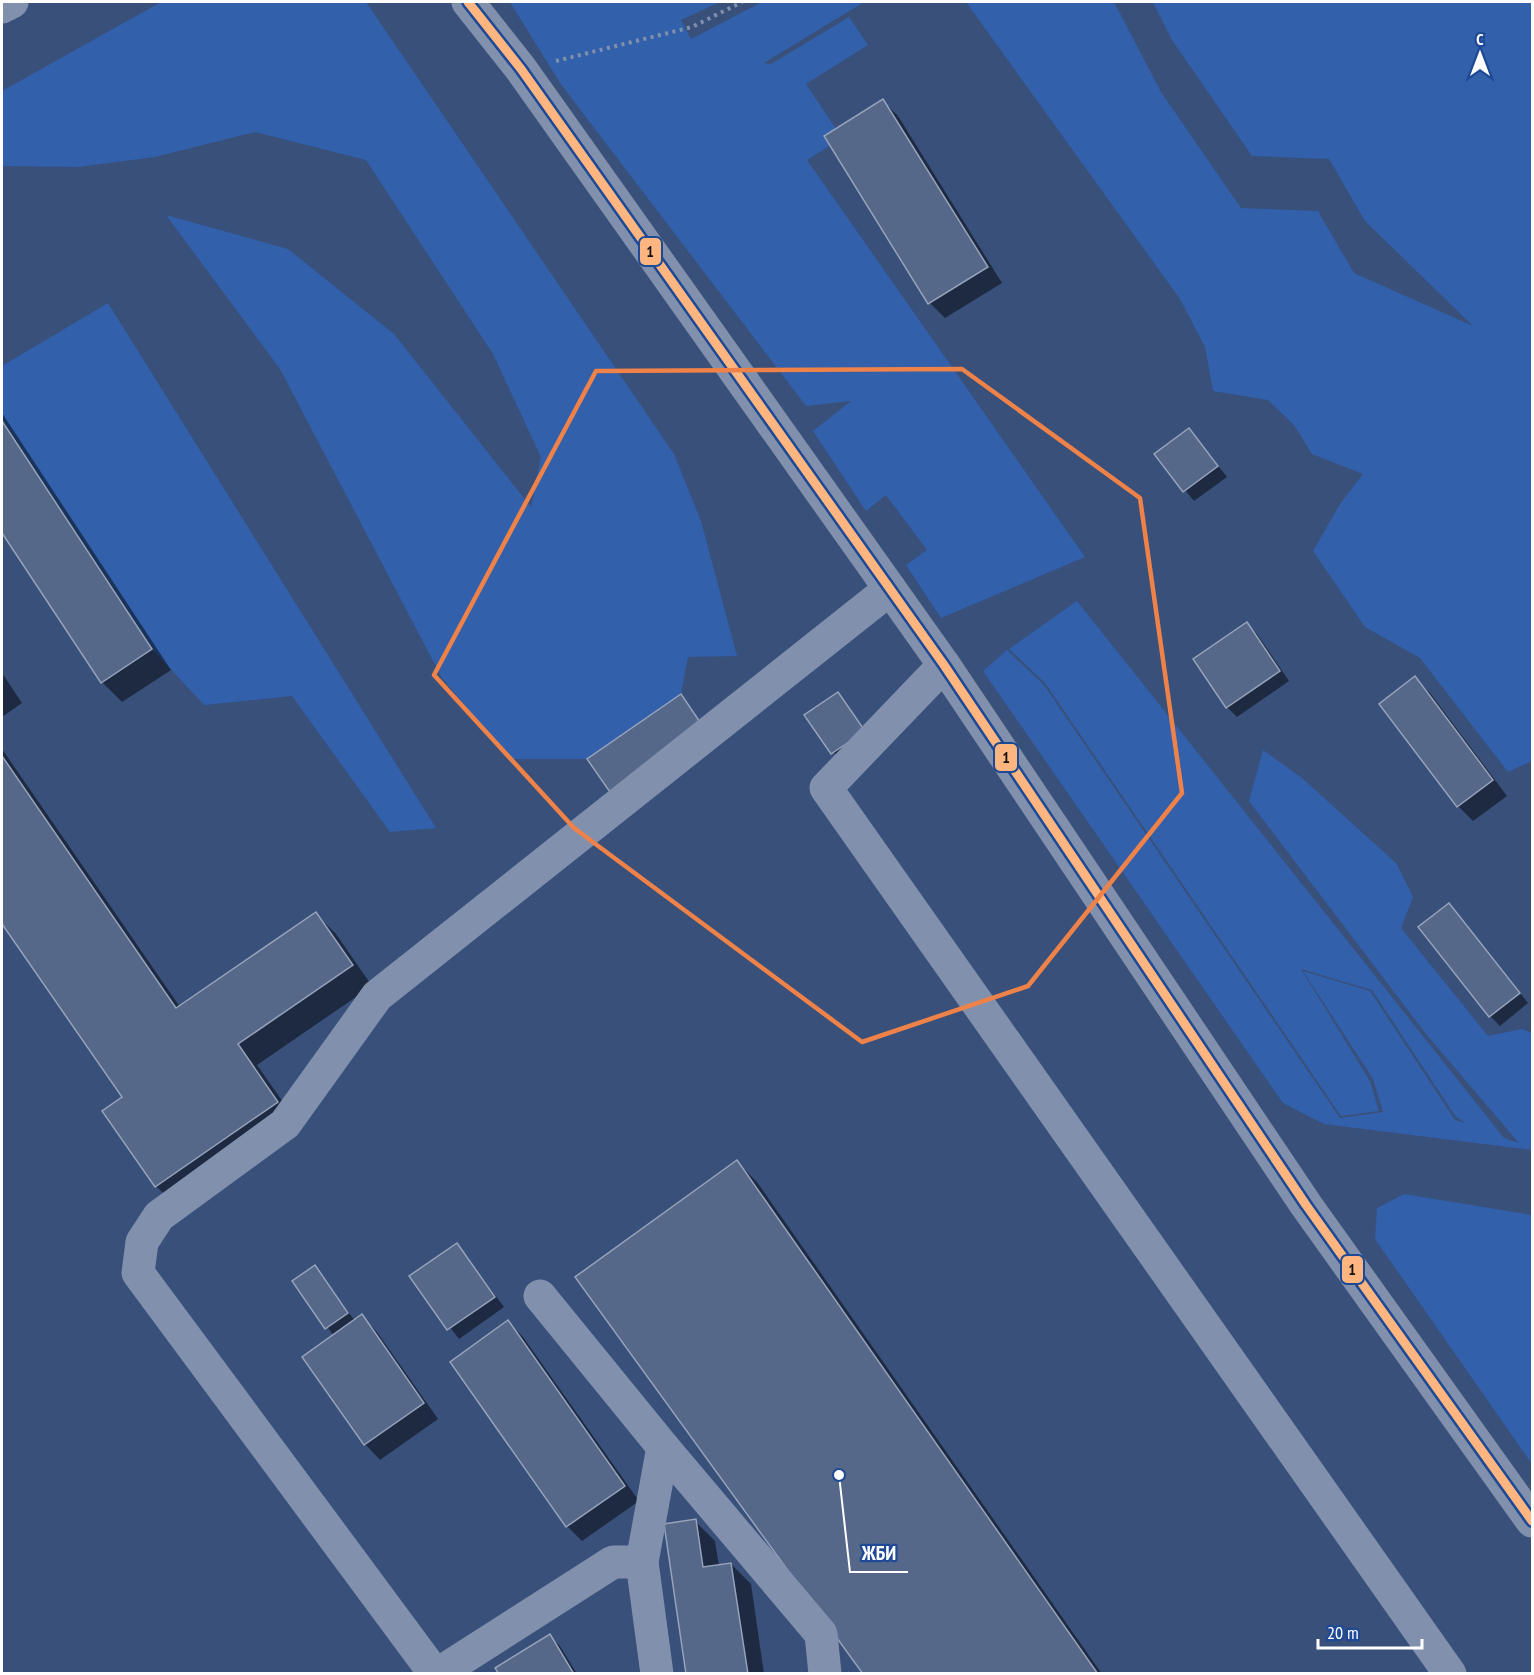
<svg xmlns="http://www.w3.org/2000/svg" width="1534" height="1675" viewBox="0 0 1534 1675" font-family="'PT Sans Narrow',sans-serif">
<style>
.green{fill:#3260ab}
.shadow{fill:#0007}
.building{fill:#556889;stroke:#96a3ba;stroke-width:1.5}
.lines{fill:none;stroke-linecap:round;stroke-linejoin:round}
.path{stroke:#8191ad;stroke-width:4;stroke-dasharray:3 4.5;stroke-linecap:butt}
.minor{stroke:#8191ad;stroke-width:33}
.bus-1-casing{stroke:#1d4995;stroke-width:14}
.bus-1{stroke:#ffb580;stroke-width:9}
.marked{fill:none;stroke:#ee8249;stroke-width:4.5;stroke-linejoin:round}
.leader{fill:none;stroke:#fff;stroke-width:2}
.callout-dot{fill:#fff;stroke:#1d4995;stroke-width:2}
.callout-label{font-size:20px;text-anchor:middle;font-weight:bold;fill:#fff;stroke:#1d4995;stroke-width:4.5;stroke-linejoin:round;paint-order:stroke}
.line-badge{stroke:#1d4995;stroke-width:2}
.pale-badge-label{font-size:16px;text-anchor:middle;font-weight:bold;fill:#111}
</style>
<rect width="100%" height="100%" fill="#38507a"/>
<g class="green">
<path d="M161,2H366L674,454L701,521L737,656L688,657L681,694L587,759H509L442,678L280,369L166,215L288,249L394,334L531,507L541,457L493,354L366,160L255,132L155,157L78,167L2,166V91Z"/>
<path d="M510,2H720L681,20L691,39L762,2H864L764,63L771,64L849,17L868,45L806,84L842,138L807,160L1085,557L941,618L906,565L927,550L886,495L866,511L813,431L851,401L806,406L560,83Z"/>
<path d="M966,2H1114L1161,92L1241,208L1318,211L1354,273L1473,326L1365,221L1329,159L1252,156L1172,40L1153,2H1532V761L1508,772L1420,658L1365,627L1313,551L1340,504L1363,474L1312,454L1294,425L1268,400L1213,391L1205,347L1180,299Z"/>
<path d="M108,303L436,828L390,832L292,696L204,705L152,649L2,421V366Z"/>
<path d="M1077,601L1504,1138L1519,1143L1426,1034L1249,801L1263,750L1302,778L1396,863L1413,897L1401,928L1488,1036L1522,1029L1532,1033V1150L1324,1124L1283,1103L983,671L1007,650L1044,685L1340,1118L1383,1112L1373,1079L1303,971L1370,991L1455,1120L1466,1123L1456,1117L1372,990L1301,969L1370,1081L1379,1111L1341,1116L1045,683L1009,649Z"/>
<path d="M1404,1194L1532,1215V1464L1375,1239L1377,1208Z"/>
</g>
<g class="shadow">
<path d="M883,101L898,116L1002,283L945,318L930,303Z"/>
<path d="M2,413L171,670L122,702L102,682L2,530Z"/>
<path d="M1189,430L1227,477L1194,501L1156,454Z"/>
<path d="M1247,624L1257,634L1289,681L1237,717L1227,707Z"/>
<path d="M2,673L22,703L2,717Z"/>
<path d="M1415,678L1430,693L1507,796L1473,821L1458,806Z"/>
<path d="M838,694L874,742L842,763L807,716Z"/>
<path d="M680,696L713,738L621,801Z"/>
<path d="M2,749L180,1007L316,914L336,934L372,986L257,1065L297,1122L176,1206L156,1186L124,1097L2,921Z"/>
<path d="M1449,904L1528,1003L1500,1026L1490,1016Z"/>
<path d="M737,1162L757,1182L1102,1674H865Z"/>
<path d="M457,1245L504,1307L459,1339L411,1276Z"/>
<path d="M315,1267L355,1321L362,1316L377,1332L438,1419L380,1460L365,1444L334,1336L294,1282Z"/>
<path d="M508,1322L523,1337L639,1501L582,1541L567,1526Z"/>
<path d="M695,1521L715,1541L719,1566L731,1564L751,1584L764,1674H688Z"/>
<path d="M550,1636L560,1646L577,1674H500Z"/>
</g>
<g class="building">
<path d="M883,99L988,267L928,304L824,136Z"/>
<path d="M2,421L152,649L101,683L2,533Z"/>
<path d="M1189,428L1218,466L1183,492L1154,454Z"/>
<path d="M1247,622L1280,671L1226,708L1193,659Z"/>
<path d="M1415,676L1493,780L1457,807L1379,704Z"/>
<path d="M838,692L865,731L831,754L804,715Z"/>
<path d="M681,694L704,728L610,792L587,759Z"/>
<path d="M2,756L176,1008L316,912L353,965L238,1044L278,1102L155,1187L102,1111L122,1097L2,924Z"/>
<path d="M1449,903L1520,993L1489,1017L1418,927Z"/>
<path d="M737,1160L1098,1674H863L575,1277Z"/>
<path d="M457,1243L495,1297L447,1330L409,1276Z"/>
<path d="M315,1265L348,1313L325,1329L292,1281Z"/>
<path d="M362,1314L424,1403L364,1445L302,1357Z"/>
<path d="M508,1320L625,1486L566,1527L450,1362Z"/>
<path d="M696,1519L703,1567L731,1563L748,1674H686L664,1524Z"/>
<path d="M550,1634L574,1674H499L495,1668Z"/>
</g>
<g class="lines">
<path class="path" d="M556,61L692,27L742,2"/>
<g class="minor">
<path d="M468,2L521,69L944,665L1306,1205L1532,1521"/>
<path d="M2,7L12,2"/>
<path d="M944,665L826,788L1450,1674"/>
<path d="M540,1296L663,1447L821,1634L825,1674"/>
<path d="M642,1562L663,1447"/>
<path d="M435,1674L138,1273L142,1242L159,1216L285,1124L377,996L890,589"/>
<path d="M438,1674L613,1562H642L657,1674"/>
</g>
<g class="bus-1-casing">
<path id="bus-1" d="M468,2L521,69L944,665L1306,1205L1532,1521"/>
</g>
<use href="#bus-1" class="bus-1"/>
</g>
<path class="marked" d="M962,369L1140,498L1182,793L1028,986L862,1042L574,828L434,675L596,371Z"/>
<path class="leader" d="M839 1475L850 1572H908"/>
<circle class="callout-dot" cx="839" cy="1475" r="6"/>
<g class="callout-label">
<text x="879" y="1560">ЖБИ</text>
</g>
<g class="line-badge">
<rect x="639" y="237" width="23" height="29" rx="6" fill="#ffb580"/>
<rect x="994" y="743" width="24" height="29" rx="6" fill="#ffb580"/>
<rect x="1341" y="1255" width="23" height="29" rx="6" fill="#ffb580"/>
</g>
<g class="pale-badge-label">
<text x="650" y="257">1</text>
<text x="1006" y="763">1</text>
<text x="1352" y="1275">1</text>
</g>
<rect width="1534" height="1675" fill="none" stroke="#ffffff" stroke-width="6"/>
<g transform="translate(1480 54)" stroke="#1d4995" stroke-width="4.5" paint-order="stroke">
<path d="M0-4.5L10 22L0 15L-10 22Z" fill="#ffffff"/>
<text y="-9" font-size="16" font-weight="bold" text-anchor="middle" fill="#ffffff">С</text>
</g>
<path d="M1318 1639v9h104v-9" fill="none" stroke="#ffffff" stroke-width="3"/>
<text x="1327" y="1639" font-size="18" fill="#ffffff" stroke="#1d4995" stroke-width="4.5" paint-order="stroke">20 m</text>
</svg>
